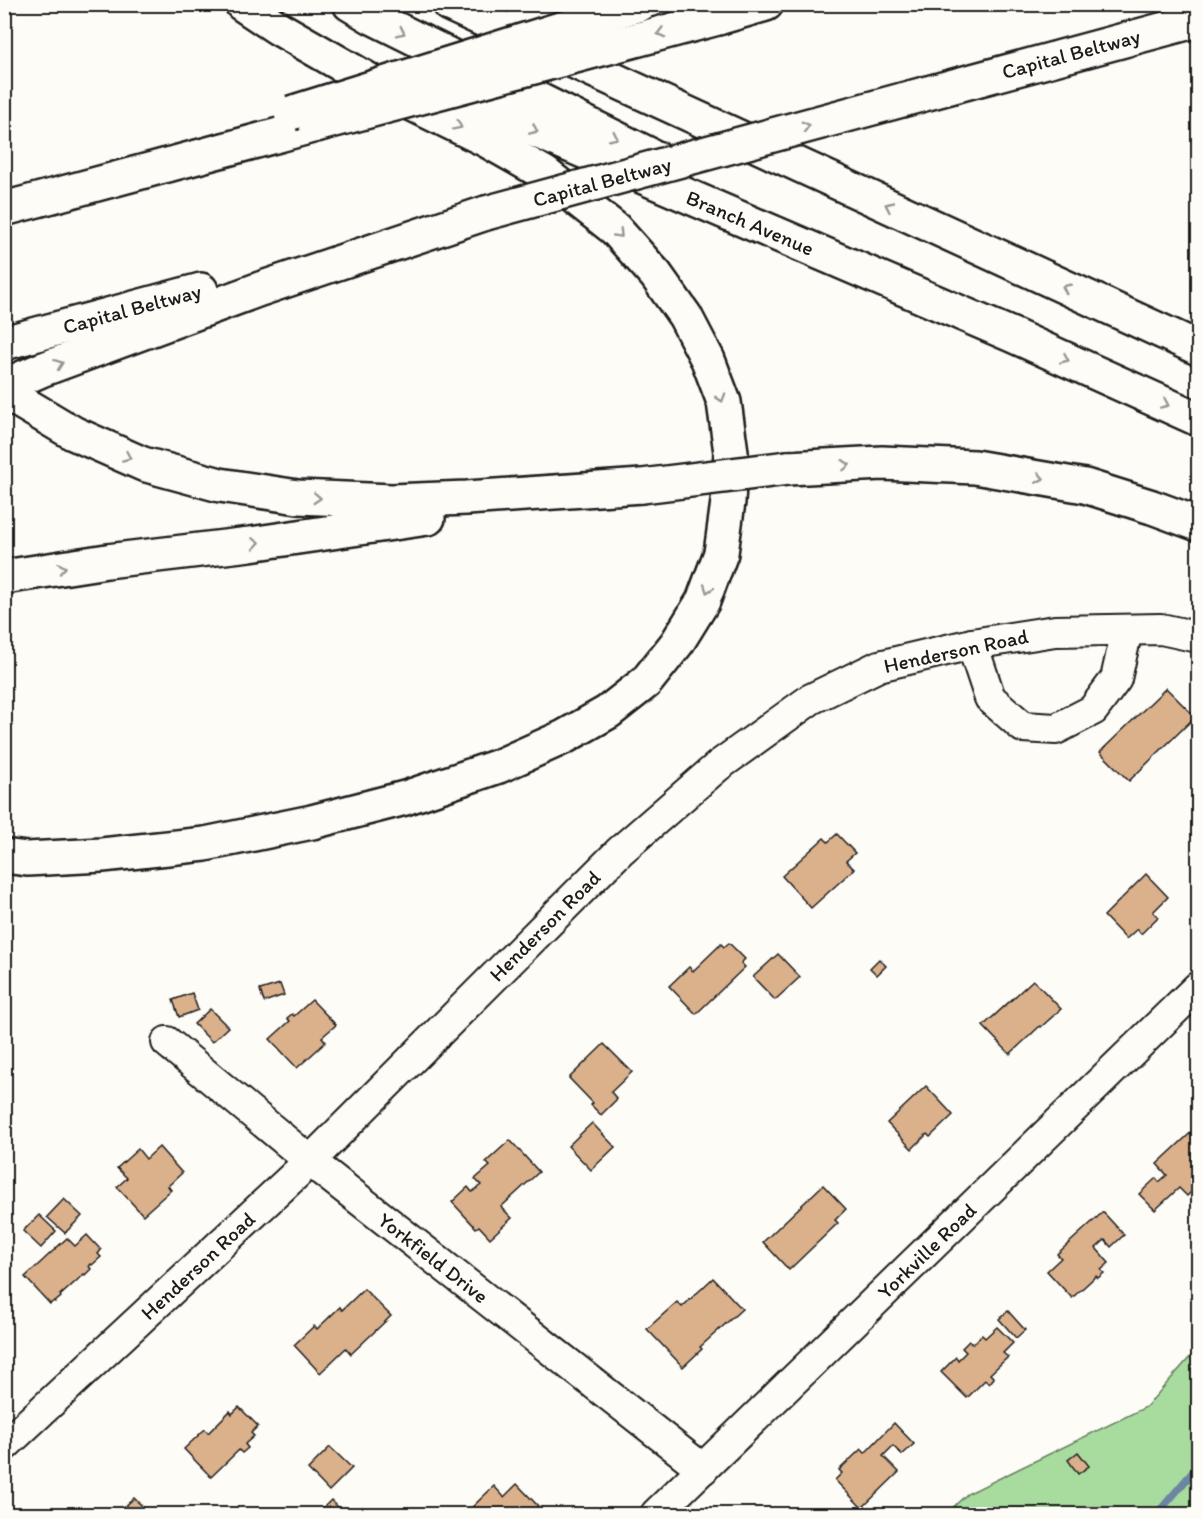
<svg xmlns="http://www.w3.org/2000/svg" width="1203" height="1519" viewBox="0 0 1203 1519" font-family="Itim,sans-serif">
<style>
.green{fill:#a8dc9e;stroke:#627c5d;stroke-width:1.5}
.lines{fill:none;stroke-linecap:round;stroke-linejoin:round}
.stream{stroke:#6c86a2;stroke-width:8}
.building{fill:#dbb18c;stroke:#1c1c1c;stroke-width:1.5}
.minor-casing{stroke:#1c1c1c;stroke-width:34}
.highway-casing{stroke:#1c1c1c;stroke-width:38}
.minor{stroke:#fdfcf7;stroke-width:30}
.highway{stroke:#fdfcf7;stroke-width:33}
.highway-bridge-casing{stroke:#1c1c1c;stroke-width:38;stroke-linecap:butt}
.highway-bridge{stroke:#fdfcf7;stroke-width:33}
.oneway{stroke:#989794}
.labels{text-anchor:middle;stroke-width:4.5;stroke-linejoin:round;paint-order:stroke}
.street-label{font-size:21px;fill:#1c1c1c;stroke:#fdfcf7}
</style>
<rect width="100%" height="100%" fill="#fdfcf7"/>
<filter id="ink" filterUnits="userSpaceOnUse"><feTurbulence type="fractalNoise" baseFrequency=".0167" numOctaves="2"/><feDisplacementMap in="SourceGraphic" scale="12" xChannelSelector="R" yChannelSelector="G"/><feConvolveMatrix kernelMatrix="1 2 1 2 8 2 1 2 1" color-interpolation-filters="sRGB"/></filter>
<g filter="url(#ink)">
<path class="green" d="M1198,1348V1514H946L967,1494L1146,1407Z"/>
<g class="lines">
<path class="stream" d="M1157,1514L1198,1466"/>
</g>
<g class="building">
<path d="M1166,688L1195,717L1129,781L1100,752Z"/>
<path d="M837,834L855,853L846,861L854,869L811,908L782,876L824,838L828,842Z"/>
<path d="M1146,874L1168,897L1153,912L1158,917L1141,934L1137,929L1126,939L1104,916Z"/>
<path d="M729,943L745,959L741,963L745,967L696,1014L669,986L689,967L693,971L721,944L724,947Z"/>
<path d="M778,954L800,977L775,1000L753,977Z"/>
<path d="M879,959L886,966L877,975L870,968Z"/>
<path d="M1033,980L1061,1009L1041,1027L1040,1026L1010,1054L983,1026Z"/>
<path d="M280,984L284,995L264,1002L260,990Z"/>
<path d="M192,993L198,1010L179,1017L173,1000Z"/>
<path d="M312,1000L336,1025L322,1037L326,1042L297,1068L270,1039L290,1021L287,1018L292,1014L294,1016Z"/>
<path d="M210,1009L228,1027L212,1042L194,1024Z"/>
<path d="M604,1044L632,1072L611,1092L617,1099L601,1115L591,1105L593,1103L569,1078Z"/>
<path d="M926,1086L953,1115L930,1137L927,1134L912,1149L887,1123Z"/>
<path d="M592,1123L615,1147L591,1170L568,1146Z"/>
<path d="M1198,1126V1185L1187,1196L1179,1188L1155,1210L1139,1194L1156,1178L1159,1182L1167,1175L1157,1164Z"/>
<path d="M510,1140L539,1172L501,1207L512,1218L490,1238L479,1226L476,1228L452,1202L468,1187L472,1192L481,1185L475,1179L490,1166L486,1162Z"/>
<path d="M159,1147L182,1173L168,1186L171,1190L143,1215L117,1187L127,1178L117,1168L138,1149L146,1159Z"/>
<path d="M823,1185L846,1209L835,1220L838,1223L789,1270L763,1242Z"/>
<path d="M64,1199L82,1216L65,1233L47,1217Z"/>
<path d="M1103,1212L1124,1235L1111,1247L1105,1240L1096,1248L1109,1263L1101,1270L1104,1273L1098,1278L1096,1276L1072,1298L1047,1271L1061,1258L1057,1254Z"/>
<path d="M39,1215L56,1231L41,1248L23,1231Z"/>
<path d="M87,1235L101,1250L98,1254L101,1257L92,1265L91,1264L89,1266L91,1269L85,1275L84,1274L62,1294V1293L60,1295L61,1297L55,1302L54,1301L50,1304L25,1277L67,1238L75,1246Z"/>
<path d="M713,1278L742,1309L700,1347L702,1349L683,1367L647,1329L677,1302L682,1307Z"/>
<path d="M364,1289L391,1316L351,1354L346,1348L320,1373L294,1345L314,1326L317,1329L340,1307L342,1310Z"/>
<path d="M1008,1311L1025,1330L1016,1338L999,1319Z"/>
<path d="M997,1327L1013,1343L1003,1353L1008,1357L990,1374L994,1378L989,1384L985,1380L967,1398L941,1372L956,1357L958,1360L966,1352L962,1348L969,1341L973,1344L982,1335L985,1338Z"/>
<path d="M239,1407L258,1426L251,1433L254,1436L245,1444L248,1448L242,1453L239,1450L211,1477L184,1449L205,1429L208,1433L230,1411L232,1414Z"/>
<path d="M894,1423L914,1444L902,1455L893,1446L883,1456L899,1472L862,1508L835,1480L842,1473L839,1470L861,1449L865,1453Z"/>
<path d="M330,1447L352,1468L329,1491L308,1469Z"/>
<path d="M1078,1452L1089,1466L1078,1474L1068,1460Z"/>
<path d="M517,1484L538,1506L529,1514H465L494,1486L504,1497Z"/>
<path d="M134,1498L150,1514H117Z"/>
<path d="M331,1500L339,1508L332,1514H325L321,1510Z"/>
</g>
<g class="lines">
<g class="minor-casing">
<g id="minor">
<path d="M972,644L990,698L1023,727L1056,729L1093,710L1116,679L1127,630"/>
<path d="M167,1042L310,1161L703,1469"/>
<path d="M4,1446L310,1161L620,851L718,766L811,699L879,666L972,644L1055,631L1161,629L1198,637"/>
<path d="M656,1514L1198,987"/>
</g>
</g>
<g class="highway-casing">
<g id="highway">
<path d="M350,4L372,17L672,166"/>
<path d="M449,4L1198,348"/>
<path d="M522,4L583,39"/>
<path d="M718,18L766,4"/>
<path d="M427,84L1012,335L1198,419"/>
<path d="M902,100L1198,20"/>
<path d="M4,209L316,125"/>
<path d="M4,343L201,290"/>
<path d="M4,386L41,370L260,289L486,213"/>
<path d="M4,391L16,399L73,433L143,464L220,485L298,497L392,501L467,498L642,486"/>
<path d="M788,468L882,463L975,467L1085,486L1152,507L1198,524"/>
<path d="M4,577L107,561L250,544L428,518"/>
<path d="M4,856L27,859L102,855L205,844L312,822L405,798L499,766L564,737L608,712L646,682L677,643L703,601L721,553L728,502L731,452L724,402L708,360L685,316L656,275L615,229L544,173L486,140L398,97L278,28L242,4"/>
</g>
</g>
<use href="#minor" class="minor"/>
<use href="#highway" class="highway"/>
<g class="highway-bridge-casing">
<g id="highway-bridge">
<path d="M291,113L640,4"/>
<path d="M316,125L718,18"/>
<path d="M486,213L902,100"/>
<path d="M642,486L788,468"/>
</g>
</g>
<use href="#highway-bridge" class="highway-bridge"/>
</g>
<defs><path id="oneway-chevron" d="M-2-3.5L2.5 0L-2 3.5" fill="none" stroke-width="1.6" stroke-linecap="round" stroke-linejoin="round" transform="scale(1.5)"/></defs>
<g class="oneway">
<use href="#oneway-chevron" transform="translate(401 32) rotate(26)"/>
<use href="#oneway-chevron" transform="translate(661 33) rotate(165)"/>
<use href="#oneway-chevron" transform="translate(458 126) rotate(26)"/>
<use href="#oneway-chevron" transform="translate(806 126) rotate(-15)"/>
<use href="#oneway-chevron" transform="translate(534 130) rotate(23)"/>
<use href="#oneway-chevron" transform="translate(614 137) rotate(26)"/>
<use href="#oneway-chevron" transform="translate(889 206) rotate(-155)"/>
<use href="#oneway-chevron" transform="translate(619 234) rotate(46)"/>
<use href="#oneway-chevron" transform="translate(1066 288) rotate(-155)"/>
<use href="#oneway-chevron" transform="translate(1065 359) rotate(24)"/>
<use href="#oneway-chevron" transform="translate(59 364) rotate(-20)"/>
<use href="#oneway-chevron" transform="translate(721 398) rotate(73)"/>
<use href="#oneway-chevron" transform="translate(1165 404) rotate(24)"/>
<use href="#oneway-chevron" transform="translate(127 457) rotate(24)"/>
<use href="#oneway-chevron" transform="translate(846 465) rotate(-3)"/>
<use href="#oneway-chevron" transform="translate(1040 478) rotate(10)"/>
<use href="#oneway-chevron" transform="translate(317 498) rotate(3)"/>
<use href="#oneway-chevron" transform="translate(256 543) rotate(-8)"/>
<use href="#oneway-chevron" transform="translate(62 568) rotate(-9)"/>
<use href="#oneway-chevron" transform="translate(708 589) rotate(110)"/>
</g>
</g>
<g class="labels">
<g class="street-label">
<text transform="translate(1071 54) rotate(-15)" y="7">Capital Beltway</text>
<text transform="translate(602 182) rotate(-15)" y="7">Capital Beltway</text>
<text transform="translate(750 223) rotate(23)" y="7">Branch Avenue</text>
<text transform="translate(132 309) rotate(-15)" y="7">Capital Beltway</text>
<text transform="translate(956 651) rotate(-12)" y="7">Henderson Road</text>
<text transform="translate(545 926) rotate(-45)" y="7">Henderson Road</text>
<text transform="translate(927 1251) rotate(-44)" y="7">Yorkville Road</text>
<text transform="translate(433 1258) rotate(38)" y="7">Yorkfield Drive</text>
<text transform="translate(198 1266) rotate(-43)" y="7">Henderson Road</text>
</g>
</g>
<rect width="1203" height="1519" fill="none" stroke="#fdfcf7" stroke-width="24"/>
<rect x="12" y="12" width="1179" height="1495" fill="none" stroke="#1c1c1c" stroke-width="2" filter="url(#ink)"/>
</svg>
